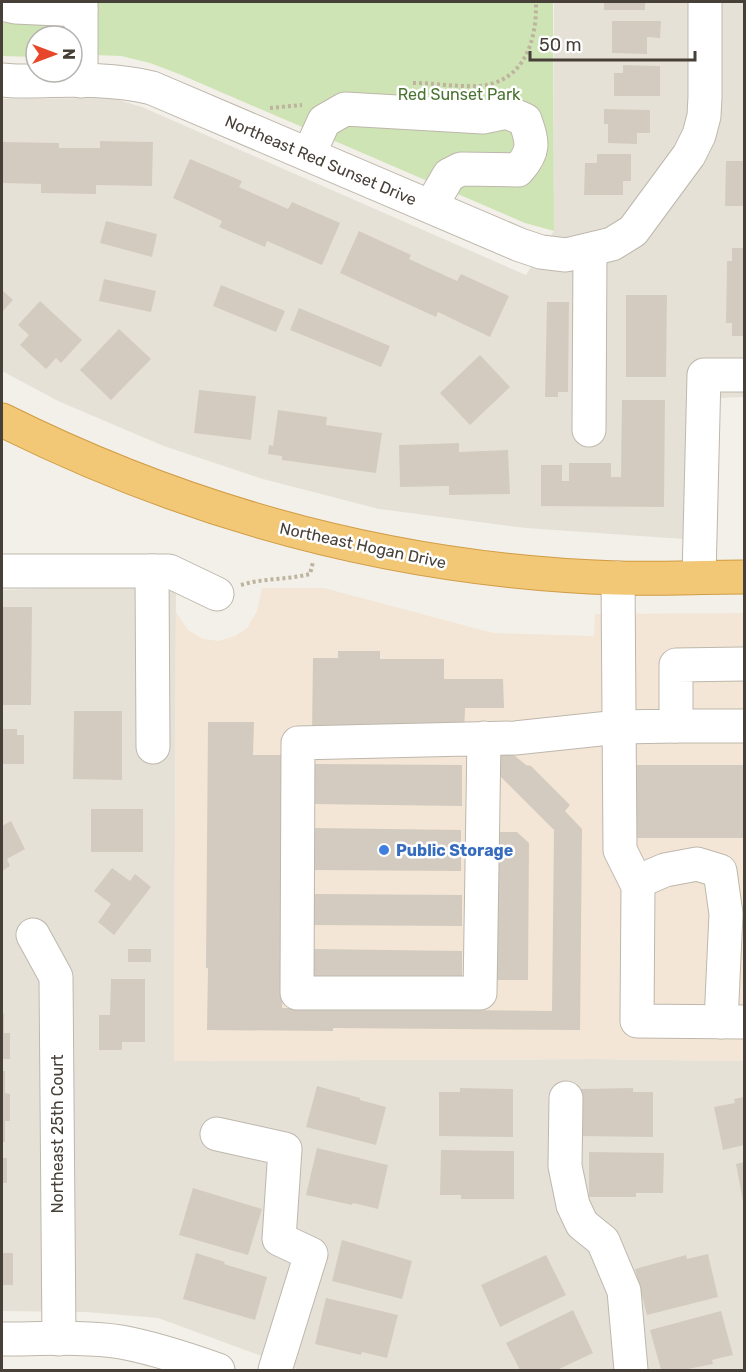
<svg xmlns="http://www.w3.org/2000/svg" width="746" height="1372" viewBox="0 0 746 1372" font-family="Rubik,sans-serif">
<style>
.residential{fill:#e6e1d7}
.commercial{fill:#f3e6d6}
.green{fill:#cfe4b5}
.building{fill:#d3cbbf}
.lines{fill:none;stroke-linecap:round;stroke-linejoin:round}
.minor-casing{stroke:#beb7ac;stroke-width:35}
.highway-casing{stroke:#d09c45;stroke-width:35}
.path{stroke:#beb39e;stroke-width:4;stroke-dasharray:3 3;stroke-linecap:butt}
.minor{stroke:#fff;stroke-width:33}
.highway{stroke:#f2c775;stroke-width:33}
.shop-dot{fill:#3f7fe0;stroke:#fff;stroke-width:2}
.labels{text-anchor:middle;stroke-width:5;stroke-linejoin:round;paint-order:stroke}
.park-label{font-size:16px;fill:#497330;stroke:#fff}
.street-label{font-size:16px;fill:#464038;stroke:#fff}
.shop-label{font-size:16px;font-weight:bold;fill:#366cbe;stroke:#fff;text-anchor:start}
</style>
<rect width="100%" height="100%" fill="#f3f0e9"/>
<g class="residential">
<path d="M554,2H744V397L719,398L717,540L683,539L526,528L379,509L263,479L164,446L60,402L2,371V99L112,98L142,107L526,275L554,231Z"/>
<path d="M176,583L174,1061L592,1059L744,1061V1370H300L158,1318L86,1312L2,1311V590Z"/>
</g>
<path class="commercial" d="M262,588H324L493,633L594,636L595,614L744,613V1061L592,1059L174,1061L176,612L188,630L203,639L219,641L235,636L247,628L257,611Z"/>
<path class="green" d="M2,2H553L554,231L525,223L179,74L150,63L121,56L95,55L72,36H36V57L2,56Z"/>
<g class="building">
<rect x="604" y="2" width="41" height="8"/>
<path d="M612,21H661L660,38L647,37V54L612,53Z"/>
<path d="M623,65L660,66V96H614V73H623Z"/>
<path d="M604,109L650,110V133H637V144L608,143V124H604Z"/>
<path d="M100,141L153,142L152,186L96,185V194L41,193V184L2,183V142L59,143V148H100Z"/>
<path d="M597,154H631V181H623V195H584L585,163H597Z"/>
<path d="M190,159L242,181L239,187L288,209L292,202L340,223L322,265L267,241L265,247L219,227L222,221L173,198Z"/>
<path d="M726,161H744V206H725Z"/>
<path d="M106,221L157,234L152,257L100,243Z"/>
<path d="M359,231L411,255L409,259L457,281L461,274L509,296L490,337L438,312L436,317L340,273Z"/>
<path d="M732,248H744V336H732V323H726L727,261H732Z"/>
<path d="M104,279L156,291L151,312L99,301Z"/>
<path d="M221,285L285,311L276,332L213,306Z"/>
<path d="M2,290L13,300L2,312Z"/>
<path d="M626,295H667L666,377H626Z"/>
<path d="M40,301L82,340L61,363L56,358L46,369L20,345L29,335L18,325Z"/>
<path d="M547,302H569L568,392H558V397H545Z"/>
<path d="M299,308L390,346L381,367L290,330Z"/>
<path d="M119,329L151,359L111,400L80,370Z"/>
<path d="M480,355L510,387L470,425L440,393Z"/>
<path d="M199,390L256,396L251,440L194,433Z"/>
<path d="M622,400H665L664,507L541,506V465H562V481H569V463H611V477H621Z"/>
<path d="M278,410L327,417L326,425L382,433L376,473L282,460V456L268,454L269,445L273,446Z"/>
<path d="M459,443V452L508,450L510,494L449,495V486L400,487L399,445Z"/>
<path d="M2,607H32L31,705H2Z"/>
<path d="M338,651H380V659H444V679H503L504,708H465L464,735L312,734L313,658H338Z"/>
<path d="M74,711H122V780L73,779Z"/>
<path d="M208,722H254L253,755H285L282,1008L552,1011L554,830L489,765L504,747L526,765L531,766L570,805L565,811L582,829L580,1030L333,1028V1031L207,1030L208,968H206Z"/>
<path d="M2,729H17V735H24V764H2Z"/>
<path d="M312,764L462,765V806L312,804Z"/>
<rect x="629" y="765" width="115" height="73"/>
<rect x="91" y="809" width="52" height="43"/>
<path d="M11,821L25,849L7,859L10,866L2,871V826Z"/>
<path d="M314,828L461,830V871L314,870Z"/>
<path d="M492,832H517L529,843L528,980H491Z"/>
<path d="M112,868L130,881L135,874L151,887L114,935L98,922L111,904L94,891Z"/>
<path d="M312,894L462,895V926L312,925Z"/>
<rect x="128" y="949" width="23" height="13"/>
<path d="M313,949L462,951V982L313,979Z"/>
<path d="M111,979H145V1042H122V1050H99V1015H110Z"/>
<path d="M2,1014H4V1033H10V1059H2Z"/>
<path d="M2,1071H5V1093L10,1094V1121H5V1142H2Z"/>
<path d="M317,1086L360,1098V1100L386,1107L376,1145L306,1127Z"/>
<path d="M460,1088L513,1089V1137L439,1136V1092H460Z"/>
<path d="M633,1088V1092H653V1137L579,1136L580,1089Z"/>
<path d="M744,1097V1145L723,1150L714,1107L735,1103L734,1099Z"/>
<path d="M317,1148L388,1165L378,1209L353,1203L352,1205L306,1195Z"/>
<path d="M441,1150L514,1151V1199H461V1195H440Z"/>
<path d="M589,1152L664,1153L663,1193H636V1197H589Z"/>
<rect x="2" y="1158" width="5" height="25"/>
<path d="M744,1162V1201L743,1202L736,1164Z"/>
<path d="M193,1188L262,1209L248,1255L179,1235Z"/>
<path d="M342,1240L412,1261L402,1299L332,1281Z"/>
<rect x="2" y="1253" width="11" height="32"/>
<path d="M196,1253L225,1262L224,1264L267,1277L255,1320L183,1299Z"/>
<path d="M708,1254L718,1297L647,1315L635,1269L686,1255L687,1259Z"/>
<path d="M546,1255L566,1295L500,1327L481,1285Z"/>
<path d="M326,1298L398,1315L387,1358L362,1352L361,1355L315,1344Z"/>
<path d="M573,1310L593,1353L557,1370H520L506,1343Z"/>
<path d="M721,1311L733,1355L712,1360L713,1364L683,1370H661L650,1330Z"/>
</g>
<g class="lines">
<g class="minor-casing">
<g id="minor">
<path d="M2,4L15,7L81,10"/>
<path d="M2,80L15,81C61,81 107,77 152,88L520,245L541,252L566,255L612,244L633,231L689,155L699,135L704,116L705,97V2"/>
<path d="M81,81V2"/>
<path d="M309,154L324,121L345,109L483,117L507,112L525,120C533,143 535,151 518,170L461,169L449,175L431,206"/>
<path d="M589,430L590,250"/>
<path d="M2,571H169L217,594"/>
<path d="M152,571L153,747"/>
<path d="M699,577L704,375H744"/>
<path d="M618,578L620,850L638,886L637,1021L744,1022"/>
<path d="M676,726H744"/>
<path d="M484,738L480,993H297L298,743L515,738L619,727L676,726V665L744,664"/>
<path d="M637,882L665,870L697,864L720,871L726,914L721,1022"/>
<path d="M33,935L56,977L59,1339"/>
<path d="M566,1098L565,1166L573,1205L582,1224L603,1241L624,1291L631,1370"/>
<path d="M217,1134L285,1149L279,1239L311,1254L275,1370"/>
<path d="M2,1339C38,1339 85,1336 121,1342C154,1348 187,1359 218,1370"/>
</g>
</g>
<g class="highway-casing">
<path id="highway" d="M2,420C197,517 399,571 617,578C660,579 702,577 744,577"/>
</g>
<g class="path">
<path d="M413,83C434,83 456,87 478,86C524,83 537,41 536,2"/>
<path d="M270,108L302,105"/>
<path d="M241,585C263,578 287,580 310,574L313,562"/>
</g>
<use href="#minor" class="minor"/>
<use href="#highway" class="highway"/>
</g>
<circle class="shop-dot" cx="384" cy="850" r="6"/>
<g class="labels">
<g class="park-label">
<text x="459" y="100">Red Sunset Park</text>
</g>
<g class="street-label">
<text transform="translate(321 160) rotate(23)" y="6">Northeast Red Sunset Drive</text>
<text transform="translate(363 545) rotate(12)" y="6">Northeast Hogan Drive</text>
<text transform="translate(57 1134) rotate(-90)" y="6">Northeast 25th Court</text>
</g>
<g class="shop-label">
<text x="396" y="856">Public Storage</text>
</g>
</g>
<rect width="746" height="1372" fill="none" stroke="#464038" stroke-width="6"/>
<g transform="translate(54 54) rotate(90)"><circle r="28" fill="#ffffff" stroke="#b5b3af" stroke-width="1.5"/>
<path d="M0-4.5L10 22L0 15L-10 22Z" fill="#e7462b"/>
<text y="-9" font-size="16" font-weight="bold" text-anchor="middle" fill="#464038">N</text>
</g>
<path d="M530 51v9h165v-9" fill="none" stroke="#464038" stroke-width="3"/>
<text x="539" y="51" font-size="18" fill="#464038" stroke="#ffffff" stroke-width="4.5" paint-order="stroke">50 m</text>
</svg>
